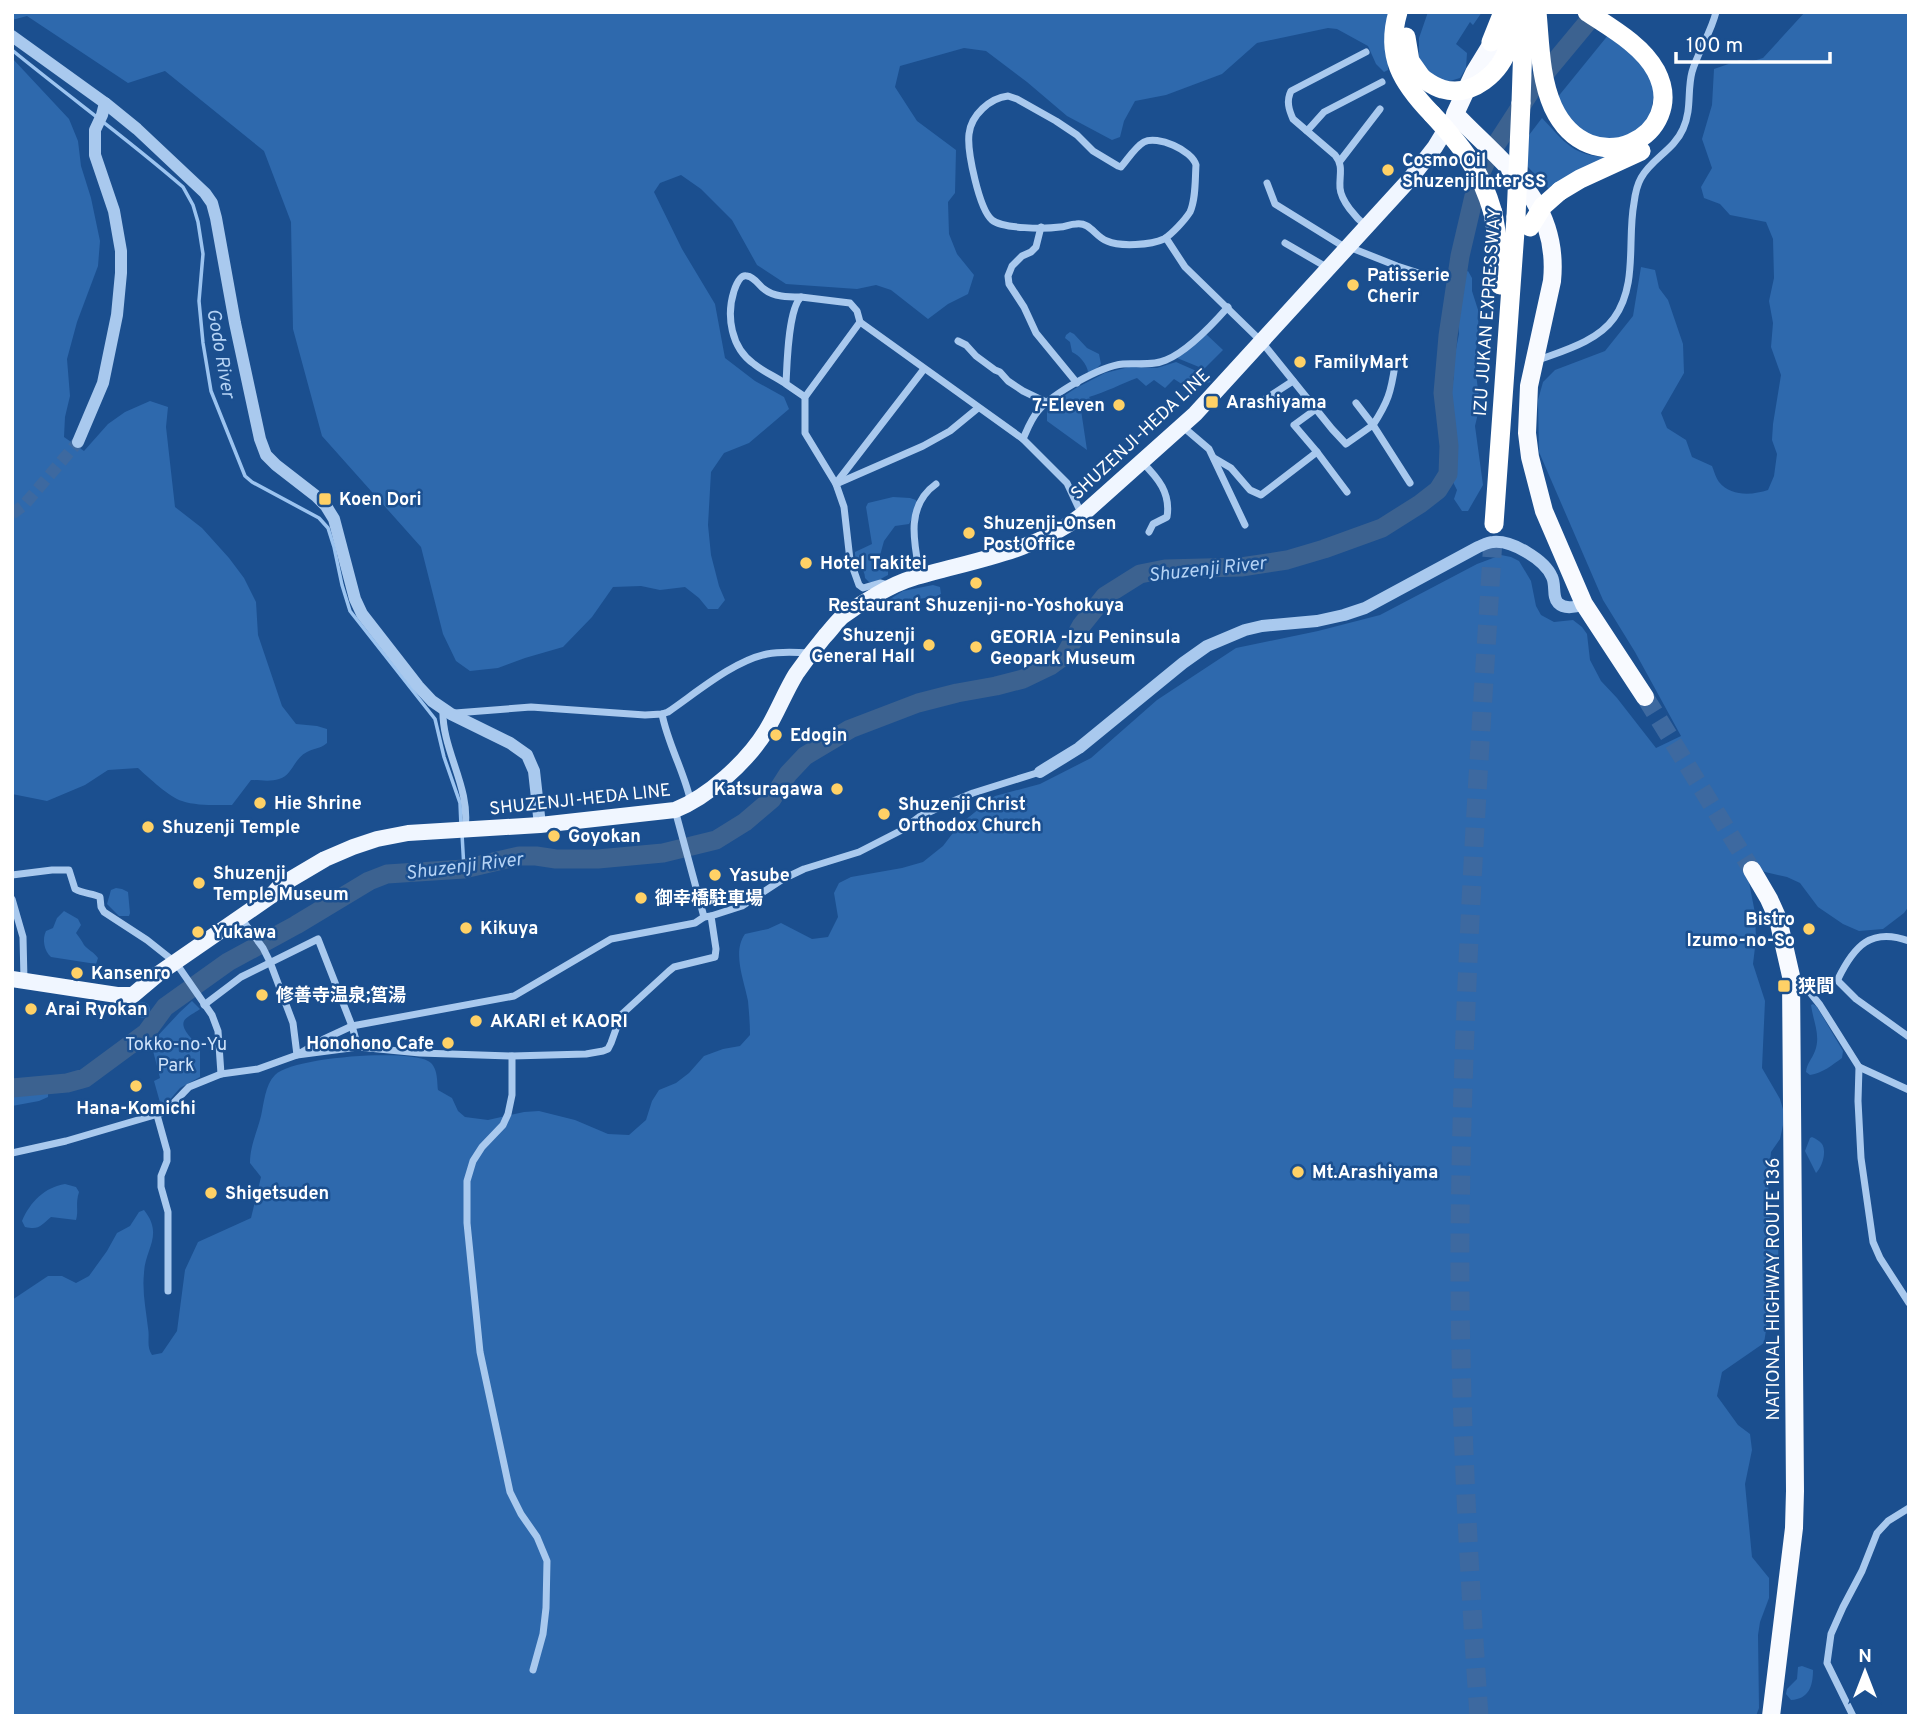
<svg xmlns="http://www.w3.org/2000/svg" width="1921" height="1728" viewBox="0 0 1921 1728" font-family="Overpass,'Noto Sans JP',sans-serif">
<style>
.green{fill:#2e69ad}
.lines{fill:none;stroke-linecap:round;stroke-linejoin:round}
.stream{stroke:#9cc4f0;stroke-width:3.5}
.river{stroke:#3c6290;stroke-width:19}
.tertiary-tunnel{stroke:#3d69a0;stroke-width:12;stroke-dasharray:12 6;stroke-linecap:butt}
.trunk-tunnel{stroke:#3d69a0;stroke-width:18;stroke-dasharray:18 9;stroke-linecap:butt}
.motorway-tunnel{stroke:#3d69a0;stroke-width:19;stroke-dasharray:19 10;stroke-linecap:butt}
.minor{stroke:#a9c9ee;stroke-width:7}
.tertiary{stroke:#a9c9ee;stroke-width:12}
.primary{stroke:#f0f6ff;stroke-width:16}
.trunk{stroke:#f8faff;stroke-width:18}
.motorway{stroke:#fff;stroke-width:19}
.motorway-bridge{stroke:#fff;stroke-width:19}
.poi-dot{fill:#ffd166;stroke:#1b4f8f;stroke-width:2.5}
.labels{text-anchor:middle;stroke-width:5;stroke-linejoin:round;paint-order:stroke}
.poi-label{font-size:18px;font-weight:bold;fill:#fff;stroke:#1b4f8f;text-anchor:start}
.street-label{font-size:18px;fill:#fff;stroke:#1b4f8f}
.park-label{font-size:18px;fill:#cfe3fa;stroke:#1b4f8f}
.water-label{font-size:19px;font-style:italic;fill:#b5d3f5;stroke:#1b4f8f}
</style>
<rect width="100%" height="100%" fill="#1b4f8f"/>
<g class="green">
<path d="M12,12H1390L1388,70L1384,72L1376,64L1368,46L1337,29L1328,28L1257,43L1222,74L1166,95L1135,101L1124,121L1120,137L1112,140L1067,116L1027,82L986,51L964,48L900,66L895,87L917,121L956,150L955,193L948,202L949,234L957,254L974,275L968,294L948,304L928,319L891,290L876,285L857,289L786,284L757,265L732,220L701,189L681,175L660,183L654,192L682,249L715,304L725,358L755,381L784,397L789,409L749,443L724,453L711,472L708,525L711,555L719,586L725,600L718,609H708L699,598L685,587L660,590L641,586L613,587L592,617L563,647L525,658L498,668L470,671L456,661L443,634L421,547L322,436L293,329L291,222L264,151L165,71L128,83L27,16L12,20Z"/>
<path d="M1428,12H1482L1473,25L1470,22L1456,44L1467,53L1466,68L1460,78L1450,81L1435,79L1419,62V38Z"/>
<path d="M1805,12H1909V906L1904,913L1883,929L1859,931L1843,924L1818,907L1800,883L1787,877L1765,872L1756,867L1747,872L1755,913L1756,939L1753,964L1765,1001L1762,1068L1780,1099L1785,1116L1780,1139L1771,1152L1768,1181L1770,1222L1778,1237L1779,1285L1771,1299L1764,1343L1722,1372L1717,1396L1738,1425L1750,1434L1752,1450L1745,1484L1752,1557L1769,1578V1598L1760,1622L1758,1635L1759,1708L1756,1716H12V1300L48,1276H62L76,1283L89,1276L107,1251L117,1233L130,1226L139,1212L144,1210C164,1235 145,1249 144,1273C142,1292 146,1310 148,1328C150,1338 146,1346 152,1355L162,1353L177,1331L185,1270L198,1242L251,1218L261,1177L250,1163C250,1146 257,1132 261,1116C264,1103 265,1085 275,1075C292,1057 407,1049 428,1061C438,1066 437,1081 438,1090L452,1098L458,1111L465,1117L488,1120L524,1112L539,1111L575,1120L608,1134L629,1135L646,1120L652,1101L659,1090L676,1083L689,1073L704,1056L723,1049L740,1046L750,1035C750,1024 749,1012 748,1001C744,980 732,952 745,934L768,929L781,923L812,939L828,937L838,917L834,893L839,883L851,877L902,868L923,862L943,846L959,825L995,796L1040,784L1091,758L1157,700L1236,648L1318,631L1380,615L1477,564L1501,555L1511,557L1519,561L1531,581L1536,606L1541,615L1554,622L1573,620L1582,627L1587,634L1590,660L1601,681L1617,698L1656,748L1681,736L1635,652L1603,600L1539,452L1538,400L1543,382L1555,370L1605,351L1633,316L1641,267L1655,270L1659,288L1668,300L1683,344L1684,373L1661,413L1667,428L1686,440L1692,457L1712,466C1714,471 1716,478 1719,482C1731,497 1753,495 1768,490L1774,476L1777,454L1772,440L1773,424L1781,375L1771,347L1773,323L1769,301L1774,278L1773,239L1766,222L1730,215L1720,204L1704,198L1701,187L1712,168L1702,139L1712,105L1714,69L1740,60L1753,61L1763,58Z"/>
<path d="M1609,34L1635,57L1656,84L1649,122L1625,139H1602L1577,129L1557,98Z"/>
<path d="M12,58L69,119L78,141L81,166L91,198L100,241L98,266L77,322L67,359L70,396L65,417L64,437L84,451L108,424L125,412L150,401L168,407L166,427L175,507L202,528L229,558L244,578L256,602L258,635L282,706L296,724L317,726L327,729V743C320,749 314,748 307,752C294,758 292,776 279,779C271,782 259,780 251,780L232,805C217,805 196,806 182,801C170,798 148,777 138,768L108,770L85,785L47,801L12,794Z"/>
<path d="M1542,118C1565,142 1573,157 1610,157L1550,190L1526,165V139Z"/>
<path d="M1468,271L1472,278V291L1479,313L1475,366L1480,405L1475,426L1483,485L1468,511H1462L1454,499L1457,490L1452,480L1454,437L1448,401L1454,377V359L1459,334L1457,306L1465,285L1464,273Z"/>
<path d="M1070,332L1074,334L1087,348L1099,354L1101,364L1092,373L1088,372C1087,364 1079,355 1072,352L1070,342L1065,338L1066,335Z"/>
<path d="M1206,334L1223,350L1204,369L1177,358Z"/>
<path d="M1176,362L1201,373L1211,382L1188,388L1174,379L1165,388L1154,380L1146,386L1137,378C1121,384 1106,392 1089,397L1092,401L1081,410L1087,450L1047,421V407L1076,388L1105,373L1129,367L1157,368Z"/>
<path d="M893,497L910,498L916,500C918,508 913,517 909,524L895,526L884,541L879,559L888,565V575L873,583L869,582L865,578C865,567 854,564 855,552L872,544L866,507L868,503Z"/>
<path d="M933,585L940,587L941,594C933,599 927,597 919,599C909,600 899,602 889,603L890,599L903,591Z"/>
<path d="M116,888L122,889L128,892L130,913L129,916H119L107,904L111,890Z"/>
<path d="M64,911L78,919L81,925L76,933C79,937 82,941 84,945C88,950 94,952 98,958L96,964L51,957C44,951 42,939 46,931L53,928L57,918Z"/>
<path d="M192,1001L200,1009C196,1012 186,1017 184,1021C180,1029 195,1042 200,1047V1077L180,1088L167,1103L161,1106L154,1081L160,1078L151,1043L180,1012Z"/>
<circle cx="142" cy="1010" r="8"/>
<path d="M1813,1004L1817,1007L1843,1051L1842,1058C1832,1065 1823,1073 1810,1075L1806,1072C1807,1063 1812,1059 1815,1051C1821,1035 1813,1021 1811,1005Z"/>
<path d="M41,1088L45,1089L48,1093V1097L39,1101L12,1106V1092Z"/>
<path d="M1812,1137C1814,1138 1820,1141 1822,1144C1827,1152 1822,1167 1816,1173L1805,1151L1810,1138Z"/>
<path d="M65,1184L76,1187L79,1192C75,1204 79,1211 76,1220L51,1217C40,1226 40,1230 25,1227L22,1221C30,1202 45,1187 65,1184Z"/>
<path d="M1802,1666L1813,1670C1813,1686 1809,1699 1791,1700L1786,1694L1787,1689L1797,1679L1798,1667Z"/>
</g>
<g class="lines">
<g class="stream">
<path d="M12,50C68,96 128,139 183,187L193,205L198,222L203,254L199,301L203,343L211,391L245,476L252,482L319,518L328,528L334,547L342,585L350,611L435,719L444,757L460,803L461,826"/>
<path d="M462,834L464,869"/>
</g>
<path class="river" d="M12,1088L67,1083L85,1078L146,1033L165,1007L228,962L296,925L369,881L387,874L464,869L519,856H536L556,859H598L663,853L716,840L745,822L772,799L788,774L805,756L850,729L918,703L957,693L996,686L1023,679L1050,666L1065,655L1081,626L1105,596L1140,574L1165,569L1241,567L1287,560L1324,549L1382,528L1420,504L1438,490L1448,474L1449,446L1443,393L1448,336L1460,256L1478,179L1488,157L1532,89L1596,12"/>
<path class="tertiary-tunnel" d="M12,514L24,505L78,442"/>
<path class="trunk-tunnel" d="M1645,697L1752,870"/>
<path class="motorway-tunnel" d="M1479,1716C1468,1556 1459,1396 1460,1236C1462,998 1479,761 1494,524"/>
<g class="minor">
<path d="M1366,52L1291,91C1286,101 1289,110 1293,119L1335,155C1344,166 1339,175 1340,188C1341,201 1356,218 1366,226"/>
<path d="M1008,96L1017,99L1056,121L1077,135L1093,151L1118,166L1121,167C1128,159 1135,147 1144,142C1157,135 1192,150 1196,165C1195,179 1196,199 1190,212C1185,220 1172,234 1164,239C1151,245 1120,247 1107,241C1094,236 1091,222 1076,224C1070,224 1065,227 1060,227C1045,229 1003,229 992,220C979,209 967,151 969,134C971,115 990,98 1008,96Z"/>
<path d="M1307,131L1324,112L1382,82"/>
<path d="M1340,161L1380,109"/>
<path d="M1267,183L1275,204L1346,248"/>
<path d="M1041,227L1036,247L1031,252L1022,256L1012,266L1008,276L1009,284L1024,307L1036,333L1077,383"/>
<path d="M1166,238L1185,267L1261,341L1332,429L1346,444L1373,425L1410,483"/>
<path d="M1285,243L1328,268"/>
<path d="M1349,247L1397,266L1431,277"/>
<path d="M860,322L805,397V433L836,484L844,507L850,560L859,585L863,588L880,583L888,585"/>
<path d="M958,341L966,345L976,356L995,370L1000,372L1008,381L1023,391L1048,403"/>
<path d="M1536,361C1562,351 1597,342 1614,318C1638,285 1627,240 1634,203C1635,195 1637,185 1641,178C1651,159 1674,150 1683,129C1692,109 1687,91 1692,72C1698,51 1711,33 1716,12"/>
<path d="M786,384C776,377 764,372 754,364C731,348 726,316 734,291C736,285 740,274 747,276C755,277 759,286 764,289C774,297 788,297 801,297"/>
<path d="M805,397L786,384C787,365 788,309 801,297L850,303L857,311L860,322L1023,439L1067,483L1082,515"/>
<path d="M1356,403L1373,425C1388,402 1391,392 1395,365"/>
<path d="M1256,405L1293,381"/>
<path d="M1182,426L1209,449L1245,525"/>
<path d="M1023,439C1027,430 1031,419 1038,411C1053,393 1101,366 1123,364C1137,363 1153,366 1166,360C1186,352 1213,324 1228,307"/>
<path d="M1317,452L1347,492"/>
<path d="M1214,458L1231,468L1250,490L1261,495L1317,452L1294,425L1316,409"/>
<path d="M1142,462C1158,478 1171,493 1167,517L1153,524L1149,532"/>
<path d="M837,482L924,369"/>
<path d="M836,484L923,446L950,431L978,408"/>
<path d="M920,575C914,543 905,506 936,484"/>
<path d="M443,708C441,750 471,786 465,829"/>
<path d="M455,713L531,707L645,715L662,714L668,712C696,693 733,661 767,654C781,651 796,652 810,653"/>
<path d="M662,714C668,745 685,773 691,803"/>
<path d="M675,810L704,917"/>
<path d="M12,875L52,870H69L75,889C84,894 92,893 100,897L101,907L104,912L147,940L176,963L212,1015L218,1031L221,1074"/>
<path d="M12,899L23,937L24,980"/>
<path d="M241,918L263,948L270,962L293,1023L297,1055L324,1039L352,1026L514,996L611,939L695,923L704,917L711,916"/>
<path d="M1909,941C1871,927 1854,946 1838,979L1839,982L1856,999L1909,1037"/>
<path d="M1792,977L1804,985L1820,1005L1859,1067L1909,1090"/>
<path d="M204,1005L241,977L318,939L352,1026L358,1047"/>
<path d="M512,1056V1095L508,1114L503,1125L482,1147L473,1161L467,1181V1223L480,1352L510,1492L521,1514L537,1537L547,1561L546,1608L543,1634L533,1670"/>
<path d="M1859,1067L1858,1101L1861,1158L1873,1242L1880,1258L1909,1303"/>
<path d="M157,1115L167,1151V1161L161,1176V1187L168,1212V1291"/>
<path d="M12,1153L66,1141L165,1112L189,1087L221,1074L258,1069L297,1055L358,1047L420,1053L512,1056L586,1054L603,1051L608,1049L611,1043L621,1015L669,971L674,967L715,957L716,949L711,916L742,906L783,879L804,869L859,852L900,831L919,817L946,804L973,793L1040,772"/>
<path d="M1853,1716L1827,1663L1831,1634L1843,1607L1862,1571L1877,1533L1888,1521L1909,1508"/>
</g>
<g class="tertiary">
<path d="M12,36L105,103L137,129L205,193L212,203L216,218L235,323L260,439L266,455L276,465L316,496L326,506L334,519L355,599L362,614L418,686L432,701L451,714L510,743L527,755L534,771L540,825"/>
<path d="M78,442L103,383L117,315L121,273V251L114,211L95,155V130L102,115L105,103"/>
<path d="M1040,772L1079,748L1183,663L1207,646L1245,630L1262,626L1317,621L1344,615L1365,608L1478,547C1483,545 1488,542 1493,542C1512,540 1545,560 1552,577C1556,585 1552,597 1558,603C1565,610 1576,607 1584,604"/>
</g>
<path class="primary" d="M12,979L117,995H133L158,974L271,896L281,885L325,859L353,847L377,839L408,833L540,825L675,810C708,797 747,762 766,731C777,713 785,692 796,674C805,661 815,648 825,636C831,630 836,622 843,616C861,603 892,584 913,578C969,561 1033,553 1082,515L1195,414L1410,179L1435,147L1452,119"/>
<g class="trunk">
<path d="M1499,32L1474,73L1455,114C1504,165 1560,202 1552,281L1529,386L1527,433L1530,457L1544,511L1584,604L1645,697"/>
<path d="M1752,870L1769,899L1778,919L1791,976L1795,1491L1794,1528L1771,1716"/>
</g>
<g class="motorway">
<path d="M1398,12C1385,56 1402,83 1432,114"/>
<path d="M1537,12C1540,44 1540,78 1553,107C1590,186 1690,136 1656,71C1642,45 1611,28 1587,12"/>
<path d="M1406,37L1410,61L1422,78"/>
<path d="M1491,42L1503,12"/>
<path d="M1521,103L1524,12"/>
<path d="M1560,191L1580,179L1641,151"/>
<path d="M1493,213L1498,243L1500,285"/>
<path d="M1494,524L1516,217"/>
</g>
<g class="motorway-bridge">
<path d="M1422,78C1428,82 1434,87 1442,89C1472,98 1501,73 1509,45C1512,35 1513,23 1513,12"/>
<path d="M1432,114C1461,145 1481,170 1493,213"/>
<path d="M1516,217L1521,103"/>
<path d="M1530,227L1543,206L1560,191"/>
</g>
</g>
<g class="poi-dot">
<circle cx="1388" cy="170" r="7"/>
<circle cx="1353" cy="285" r="7"/>
<circle cx="1300" cy="362" r="7"/>
<rect x="1205" y="395" width="14" height="14" rx="3.5"/>
<circle cx="1119" cy="405" r="7"/>
<rect x="318" y="492" width="14" height="14" rx="3.5"/>
<circle cx="969" cy="533" r="7"/>
<circle cx="806" cy="563" r="7"/>
<circle cx="976" cy="583" r="7"/>
<circle cx="929" cy="645" r="7"/>
<circle cx="976" cy="647" r="7"/>
<circle cx="776" cy="735" r="7"/>
<circle cx="837" cy="789" r="7"/>
<circle cx="260" cy="803" r="7"/>
<circle cx="884" cy="814" r="7"/>
<circle cx="148" cy="827" r="7"/>
<circle cx="554" cy="836" r="7"/>
<circle cx="715" cy="875" r="7"/>
<circle cx="199" cy="883" r="7"/>
<circle cx="641" cy="898" r="7"/>
<circle cx="466" cy="928" r="7"/>
<circle cx="1809" cy="929" r="7"/>
<circle cx="198" cy="932" r="7"/>
<circle cx="77" cy="973" r="7"/>
<rect x="1777" y="979" width="14" height="14" rx="3.5"/>
<circle cx="262" cy="995" r="7"/>
<circle cx="31" cy="1009" r="7"/>
<circle cx="476" cy="1021" r="7"/>
<circle cx="448" cy="1043" r="7"/>
<circle cx="136" cy="1086" r="7"/>
<circle cx="1298" cy="1172" r="7"/>
<circle cx="211" cy="1193" r="7"/>
</g>
<g class="labels">
<g class="poi-label">
<text x="1402" y="166">Cosmo Oil<tspan x="1402" dy="21">Shuzenji Inter SS</tspan></text>
<text x="1367" y="281">Patisserie<tspan x="1367" dy="21">Cherir</tspan></text>
<text x="1314" y="368">FamilyMart</text>
<text x="1226" y="408">Arashiyama</text>
<text x="1105" y="411" text-anchor="end">7-Eleven</text>
<text x="339" y="505">Koen Dori</text>
<text x="983" y="529">Shuzenji-Onsen<tspan x="983" dy="21">Post Office</tspan></text>
<text x="820" y="569">Hotel Takitei</text>
<text x="976" y="611" text-anchor="middle">Restaurant Shuzenji-no-Yoshokuya</text>
<text x="915" y="641" text-anchor="end">Shuzenji<tspan x="915" dy="21">General Hall</tspan></text>
<text x="990" y="643">GEORIA -Izu Peninsula<tspan x="990" dy="21">Geopark Museum</tspan></text>
<text x="790" y="741">Edogin</text>
<text x="823" y="795" text-anchor="end">Katsuragawa</text>
<text x="274" y="809">Hie Shrine</text>
<text x="898" y="810">Shuzenji Christ<tspan x="898" dy="21">Orthodox Church</tspan></text>
<text x="162" y="833">Shuzenji Temple</text>
<text x="568" y="842">Goyokan</text>
<text x="213" y="879">Shuzenji<tspan x="213" dy="21">Temple Museum</tspan></text>
<text x="729" y="881">Yasube</text>
<text x="655" y="904">御幸橋駐車場</text>
<text x="1795" y="925" text-anchor="end">Bistro<tspan x="1795" dy="21">Izumo-no-So</tspan></text>
<text x="480" y="934">Kikuya</text>
<text x="212" y="938">Yukawa</text>
<text x="91" y="979">Kansenro</text>
<text x="1798" y="992">狭間</text>
<text x="276" y="1001">修善寺温泉;筥湯</text>
<text x="45" y="1015">Arai Ryokan</text>
<text x="490" y="1027">AKARI et KAORI</text>
<text x="434" y="1049" text-anchor="end">Honohono Cafe</text>
<text x="136" y="1114" text-anchor="middle">Hana-Komichi</text>
<text x="1312" y="1178">Mt.Arashiyama</text>
<text x="225" y="1199">Shigetsuden</text>
</g>
<g class="street-label">
<text transform="translate(1487 312) rotate(-86)" y="6">IZU JUKAN EXPRESSWAY</text>
<text transform="translate(1140 434) rotate(-43)" y="6">SHUZENJI-HEDA LINE</text>
<text transform="translate(580 799) rotate(-6)" y="6">SHUZENJI-HEDA LINE</text>
<text transform="translate(1773 1289) rotate(-90)" y="6">NATIONAL HIGHWAY ROUTE 136</text>
</g>
<g class="park-label">
<text x="176" y="1050">Tokko-no-Yu<tspan x="176" dy="21">Park</tspan></text>
</g>
<g class="water-label">
<text transform="translate(222 353) rotate(80)" y="7">Godo River</text>
<text transform="translate(1207 568) rotate(-6)" y="7">Shuzenji River</text>
<text transform="translate(464 865) rotate(-7)" y="7">Shuzenji River</text>
</g>
</g>
<rect width="1921" height="1728" fill="none" stroke="#ffffff" stroke-width="28"/>
<g transform="translate(1865 1672)" stroke="#1b4f8f" stroke-width="5" paint-order="stroke">
<path d="M0-5L12 26L0 18L-12 26Z" fill="#ffffff"/>
<text y="-10" font-size="19" font-weight="bold" text-anchor="middle" fill="#ffffff">N</text>
</g>
<path d="M1676 52v10h154v-10" fill="none" stroke="#ffffff" stroke-width="3.5"/>
<text x="1686" y="52" font-size="21" fill="#ffffff" stroke="#1b4f8f" stroke-width="5" paint-order="stroke">100 m</text>
</svg>
